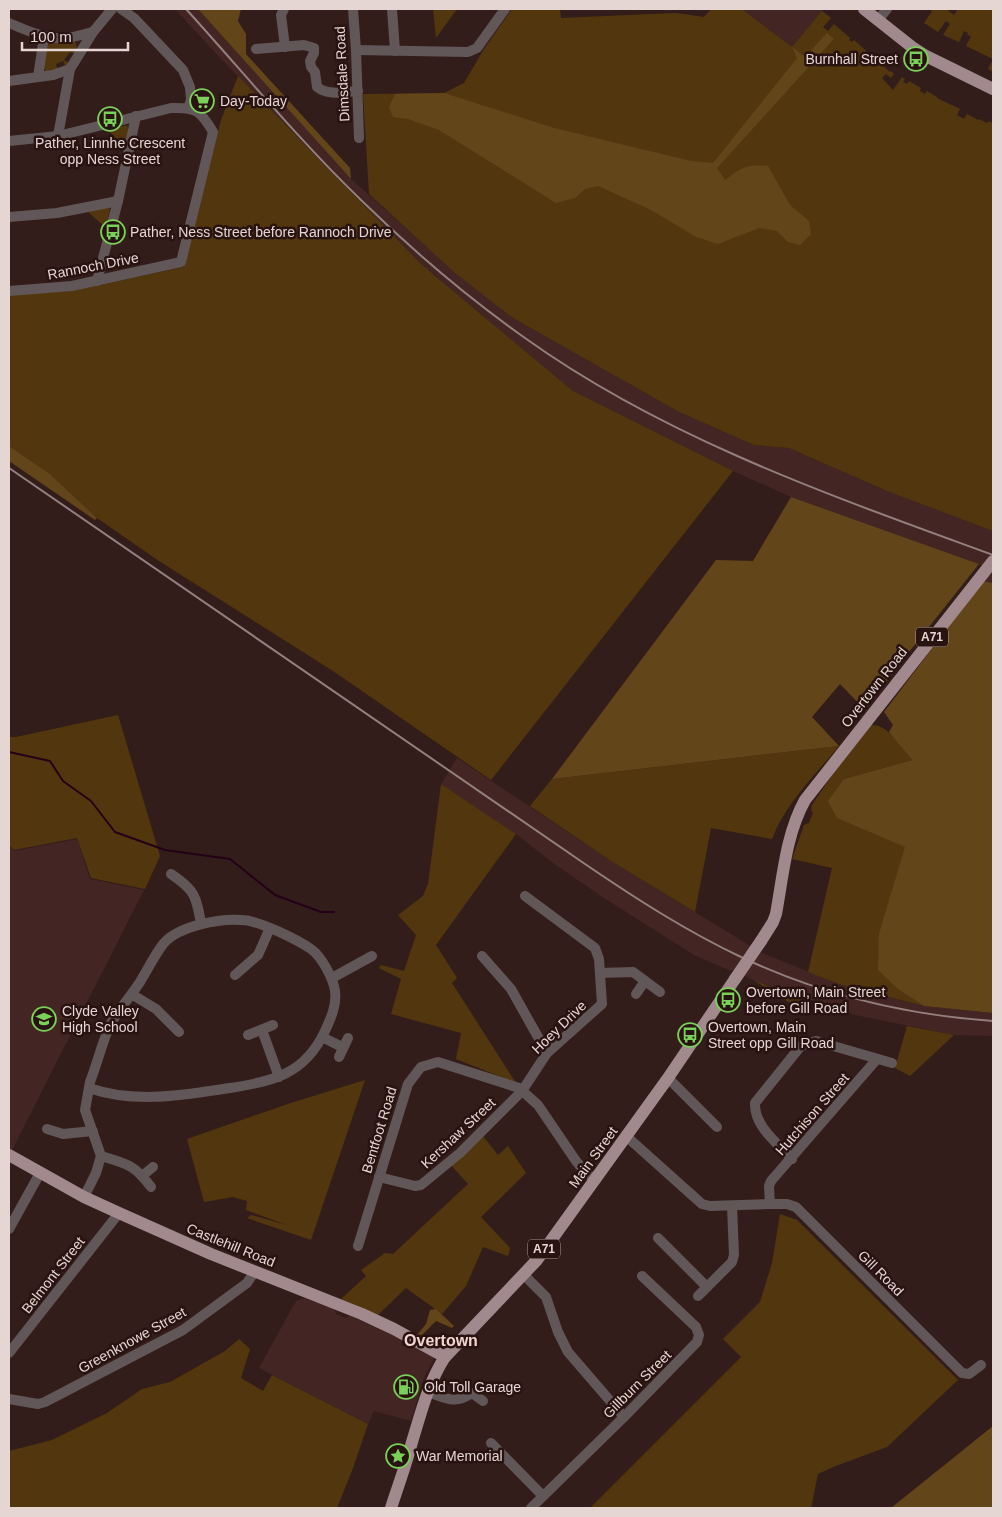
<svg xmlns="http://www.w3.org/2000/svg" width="1002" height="1517" viewBox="0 0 1002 1517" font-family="Helvetica,sans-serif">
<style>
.built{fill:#432623}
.green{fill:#52370e}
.forest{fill:#63451a}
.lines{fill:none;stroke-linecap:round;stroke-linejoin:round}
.stream{stroke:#240118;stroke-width:2}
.minor{stroke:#625758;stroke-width:10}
.major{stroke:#a1898d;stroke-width:12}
.rail{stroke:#93807e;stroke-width:2}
.major-bridge{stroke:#a1898d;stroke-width:12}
.labels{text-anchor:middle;stroke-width:5;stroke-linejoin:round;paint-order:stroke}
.shield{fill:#281311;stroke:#ac9b99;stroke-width:1}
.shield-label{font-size:12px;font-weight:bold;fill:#e5d5d3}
.poi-label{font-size:14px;fill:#e5d5d3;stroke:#281311;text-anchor:start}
.street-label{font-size:14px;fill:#e5d5d3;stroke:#281311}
.quarter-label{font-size:16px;font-weight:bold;fill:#f3d4d0;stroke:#281311}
</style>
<rect width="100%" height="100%" fill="#331d1a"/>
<g class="built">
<path d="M175,9H198L351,179L454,271L513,318L679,412L754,445L789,448L887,491L993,531V583L983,581L993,571L979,564L791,497L733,471L573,391L422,265L223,61Z"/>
<path d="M742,9H824L792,47Z"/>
<path d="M457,758L611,861L762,953L839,984L924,1006L993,1013V1036L954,1035L855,1015L753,980L732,970L731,971L694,955L604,898L553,863L516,834L441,784Z"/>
<path d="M77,839L90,879L144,890L12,1150L9,1149V846L14,851Z"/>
<path d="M304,1298L334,1309L336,1314L345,1318L350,1316L402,1339V1346L413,1345L435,1357L424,1377L411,1421L374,1411L368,1424L259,1368L296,1301Z"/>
</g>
<g class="green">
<path d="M433,9H457L436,38Z"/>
<path d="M512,9H560L561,18L676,13L704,17L711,9H742L792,47L822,11L831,18L823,27L828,31L834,24L850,38L849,40L852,42L854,40L890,72L891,71L894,74L891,78L886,74L882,78L893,90L902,77L905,79L903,82L907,84L909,81L921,88L920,91L925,94L927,91L937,97V98L960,109L957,115L964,119L967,114L978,120L979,119L987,123L989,121L993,123V531L887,491L789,448L754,445L679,412L513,318L454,272L369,194L363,94L444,93L464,83L484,49Z"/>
<path d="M929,9H946L954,15L958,9H993V72L988,69L993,59L966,46L971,36L967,35L968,33L964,31L959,42L943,35L950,24L946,21L938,32L924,23L932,11Z"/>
<path d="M75,41L77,48L75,54L70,52L64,60L69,63L65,66L63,61L56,64L58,70L46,72L44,68L48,43Z"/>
<path d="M238,76L422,265L573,391L733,471L491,780L333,671L159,561L97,518L49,473L9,446V295L72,291L184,267L221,120Z"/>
<path d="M127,125L129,131L125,148L108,130Z"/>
<path d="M108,207L110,209L106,228L88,212Z"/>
<path d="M118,715L160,856L145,889L91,878L77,838L14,850L9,845V737H16Z"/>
<path d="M871,725C889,724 902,749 912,760L844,779L838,818L906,847L879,933L899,990L924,1006L839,984L808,972L832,868L792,859L804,825L809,823L813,813L811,810L812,805L835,771Z"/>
<path d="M839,746C815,775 785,804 772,839L711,828L695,912L611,861L530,806L552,779Z"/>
<path d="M441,784L516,834L436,945L457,978L452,983L516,1083L456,1059L461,1033L391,1014L401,979L379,968L381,965L404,971L416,935L398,915L423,896L428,884Z"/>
<path d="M753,980L807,1000L803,1011Z"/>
<path d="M907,1026L954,1035L910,1076L895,1068Z"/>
<path d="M365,1080L311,1240L247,1218L251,1215L287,1225L246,1210L247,1201L233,1197L204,1202L187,1139L291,1103Z"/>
<path d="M483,1136L498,1155L508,1146L526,1173L481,1217L510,1248L508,1256L483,1247L466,1286L442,1314L406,1288L378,1315L341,1299L366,1276L361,1270L385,1253L393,1254L468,1184L451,1165Z"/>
<path d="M780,1214L797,1220L958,1380L887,1447L833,1467L818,1474L811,1508H590L741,1357L723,1339L760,1302L772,1263Z"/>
<path d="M239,1339L250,1349L241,1378L263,1391L272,1375L368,1424L353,1468L337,1508H9V1451L52,1440L107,1413L142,1389L170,1382L225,1351Z"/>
</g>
<g class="forest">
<path d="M198,9H241L238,21L246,34V54L350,168L351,179Z"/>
<path d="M827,33L834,39L717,168L725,180C742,167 747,164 768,166L790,205L809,221L811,234L800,245L788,242L777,231L759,228L718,244L696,237L651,210L598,186L585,189L575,198L556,203L439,130L408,119L393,117L389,107L395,94L444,93L554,128L691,161L713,163L797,58L792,47L805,57Z"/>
<path d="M9,446L49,473L97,518L95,520L9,461Z"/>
<path d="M791,497L979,564L905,657L865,710L840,684L812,717L839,746L552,779L716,560L753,561Z"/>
<path d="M983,581L993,583V1013L924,1006L899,990L878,970L879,933L905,847L837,818L828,801L844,779L912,760L889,732L893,725L884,712Z"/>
<path d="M436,1309L454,1326L452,1328L436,1321L420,1337L417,1335L426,1324L430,1310Z"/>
<path d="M993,1426V1508H891Z"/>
</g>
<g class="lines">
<path class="stream" d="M9,752L50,761L63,781L91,801L115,832L165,850L230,859L275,895L321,912H334"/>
<g class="minor">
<path d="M121,9L134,18L183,70L190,87L191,100L188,108"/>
<path d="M284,9L281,15L285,47"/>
<path d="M353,9L356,50L359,138"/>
<path d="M392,9L395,51"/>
<path d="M878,20L887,9"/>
<path d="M9,23C26,30 46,40 66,38C75,37 84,34 93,32"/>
<path d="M256,49L304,45L314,48V53L310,61L311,67L315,72L317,87C329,96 343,92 358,91"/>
<path d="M356,50L468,52L477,48L505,9"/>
<path d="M38,77L44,37"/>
<path d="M9,81L53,75L70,69"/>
<path d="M58,136L70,69L93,32L112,9"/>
<path d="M9,141L58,136L171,108C196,107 201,111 213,132L181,262L72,286L9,291"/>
<path d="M9,217L57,213L118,201"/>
<path d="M97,281L118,201L136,116"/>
<path d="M171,874C195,890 196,896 201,923"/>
<path d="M482,956L511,989L547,1053"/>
<path d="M600,973L633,972L660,992"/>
<path d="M235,975L258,955L270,928"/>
<path d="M332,978L372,956"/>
<path d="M636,994L645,981"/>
<path d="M133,995L156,1009L179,1032"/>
<path d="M262,1030L279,1077"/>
<path d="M248,1035L273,1025"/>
<path d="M322,1037L342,1047"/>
<path d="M339,1057L348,1038"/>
<path d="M877,1059L771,1181L769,1186L770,1204H787L796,1207L962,1373L969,1374L981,1365"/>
<path d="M668,1078L717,1127"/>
<path d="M47,1129L63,1134L93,1131"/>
<path d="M626,1136L702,1204L710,1206L770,1204"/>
<path d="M101,1156C127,1164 134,1164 151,1187"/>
<path d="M792,1159C777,1143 754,1126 755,1103L800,1047L808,1043L816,1041L892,1063"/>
<path d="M142,1176L153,1167"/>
<path d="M379,1177L415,1186L421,1185L460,1153L522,1091L547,1053L602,1004L599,959L595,948L525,896"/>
<path d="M84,1197L96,1173L101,1156L85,1110L90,1082C97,1064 102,1043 110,1025C118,1010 131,996 140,982C148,969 155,954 164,943C179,926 220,918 242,920C258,920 298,940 311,949C322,957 333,978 335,991C337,1005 331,1018 325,1031C305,1074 274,1081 230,1088C183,1095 135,1104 89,1088"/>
<path d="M9,1229L40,1173"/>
<path d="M658,1238L707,1287L698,1296"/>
<path d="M358,1246L408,1084L421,1067L438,1062L519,1088L538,1105L576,1161L586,1173L596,1180"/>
<path d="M524,1275L546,1297L558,1332L568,1352L624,1417"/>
<path d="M707,1287L732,1262L734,1255L732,1206"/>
<path d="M9,1353L119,1213"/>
<path d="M428,1392C446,1398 455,1405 472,1393L483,1401"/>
<path d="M9,1399L38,1404L45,1402L183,1330L247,1283L255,1271"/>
<path d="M491,1443L543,1496"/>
<path d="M531,1508L624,1417L697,1342L699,1335L696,1327L642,1276"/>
</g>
<g class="major">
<path d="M864,9L912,47L926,56L993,89"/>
<path d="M761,941L773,922L776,914C783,876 786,834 805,800L993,561"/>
<path d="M9,1155L84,1197L119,1213L211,1254L362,1314L394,1329L445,1357"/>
<path d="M391,1508C398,1486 406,1465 412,1442C421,1413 428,1383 445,1357L537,1260L668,1078L735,979"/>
</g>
<g class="rail">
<path d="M186,9C244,73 299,140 361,200C412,250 467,297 525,338C666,439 832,496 993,555"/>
<path d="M9,468L585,864C635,898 686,931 741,957C819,994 907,1015 993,1021"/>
</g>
<path class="major-bridge" d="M735,979L761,941"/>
</g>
<defs>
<g id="bus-ring" transform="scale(1.25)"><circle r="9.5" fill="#281311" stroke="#79d158" stroke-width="1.5"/><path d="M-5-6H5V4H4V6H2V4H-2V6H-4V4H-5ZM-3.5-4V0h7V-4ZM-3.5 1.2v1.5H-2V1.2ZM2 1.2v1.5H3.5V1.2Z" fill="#79d158"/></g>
<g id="supermarket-ring" transform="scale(1.25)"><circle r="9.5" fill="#281311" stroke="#79d158" stroke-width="1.5"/><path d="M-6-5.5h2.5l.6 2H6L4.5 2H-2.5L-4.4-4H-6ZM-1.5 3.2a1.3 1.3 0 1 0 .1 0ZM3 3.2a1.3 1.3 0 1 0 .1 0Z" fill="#79d158"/></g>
<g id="school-ring" transform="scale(1.25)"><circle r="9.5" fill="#281311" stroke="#79d158" stroke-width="1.5"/><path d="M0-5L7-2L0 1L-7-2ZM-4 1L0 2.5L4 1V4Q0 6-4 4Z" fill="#79d158"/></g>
<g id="fuel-ring" transform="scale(1.25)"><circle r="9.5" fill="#281311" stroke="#79d158" stroke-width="1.5"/><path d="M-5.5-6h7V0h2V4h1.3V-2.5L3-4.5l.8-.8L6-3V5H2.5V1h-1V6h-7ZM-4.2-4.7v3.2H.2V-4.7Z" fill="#79d158"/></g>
<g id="sight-ring" transform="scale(1.25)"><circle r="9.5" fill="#281311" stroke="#79d158" stroke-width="1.5"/><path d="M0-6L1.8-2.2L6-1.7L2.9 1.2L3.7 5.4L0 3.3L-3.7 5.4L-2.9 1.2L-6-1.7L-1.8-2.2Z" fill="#79d158"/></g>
</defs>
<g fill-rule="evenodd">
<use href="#bus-ring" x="916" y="59"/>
<use href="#supermarket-ring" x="202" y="101"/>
<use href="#bus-ring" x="110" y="119"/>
<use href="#bus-ring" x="113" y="232"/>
<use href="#bus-ring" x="728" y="1000"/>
<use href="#school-ring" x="44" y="1019"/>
<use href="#bus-ring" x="690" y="1035"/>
<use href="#fuel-ring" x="406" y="1387"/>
<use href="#sight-ring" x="398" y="1456"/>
</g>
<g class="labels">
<g class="shield">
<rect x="916" y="627.5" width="32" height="19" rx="4"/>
<rect x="528" y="1239.5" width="32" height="19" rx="4"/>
</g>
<g class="shield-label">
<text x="932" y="641">A71</text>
<text x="544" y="1253">A71</text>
</g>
<g class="poi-label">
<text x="898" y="64" text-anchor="end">Burnhall Street</text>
<text x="220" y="106">Day-Today</text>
<text x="110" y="148" text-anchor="middle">Pather, Linnhe Crescent<tspan x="110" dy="16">opp Ness Street</tspan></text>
<text x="130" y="237">Pather, Ness Street before Rannoch Drive</text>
<text x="746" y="997">Overtown, Main Street<tspan x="746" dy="16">before Gill Road</tspan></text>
<text x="62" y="1016">Clyde Valley<tspan x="62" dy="16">High School</tspan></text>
<text x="708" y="1032">Overtown, Main<tspan x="708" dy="16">Street opp Gill Road</tspan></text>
<text x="424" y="1392">Old Toll Garage</text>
<text x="416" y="1461">War Memorial</text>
</g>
<g class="street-label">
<text transform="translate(342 74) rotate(-93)" y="5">Dimsdale Road</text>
<text transform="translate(93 266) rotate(-11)" y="5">Rannoch Drive</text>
<text transform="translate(874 687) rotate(-52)" y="5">Overtown Road</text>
<text transform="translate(559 1027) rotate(-44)" y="5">Hoey Drive</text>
<text transform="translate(812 1114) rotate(-49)" y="5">Hutchison Street</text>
<text transform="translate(379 1130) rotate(-73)" y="5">Bentfoot Road</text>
<text transform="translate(458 1133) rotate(-43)" y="5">Kershaw Street</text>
<text transform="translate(593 1157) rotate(-54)" y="5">Main Street</text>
<text transform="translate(231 1245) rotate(22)" y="5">Castlehill Road</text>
<text transform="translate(881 1273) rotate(45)" y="5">Gill Road</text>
<text transform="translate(53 1275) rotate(-52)" y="5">Belmont Street</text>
<text transform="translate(132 1340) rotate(-29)" y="5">Greenknowe Street</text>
<text transform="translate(637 1384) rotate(-45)" y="5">Gillburn Street</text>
</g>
<g class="quarter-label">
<text x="441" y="1346">Overtown</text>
</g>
</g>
<rect width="1002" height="1517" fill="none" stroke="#e5d5d3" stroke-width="20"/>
<path d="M22 42v8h106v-8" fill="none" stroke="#e5d5d3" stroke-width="2.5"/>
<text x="30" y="42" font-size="15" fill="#e5d5d3" stroke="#281311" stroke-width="4" paint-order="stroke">100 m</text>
</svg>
